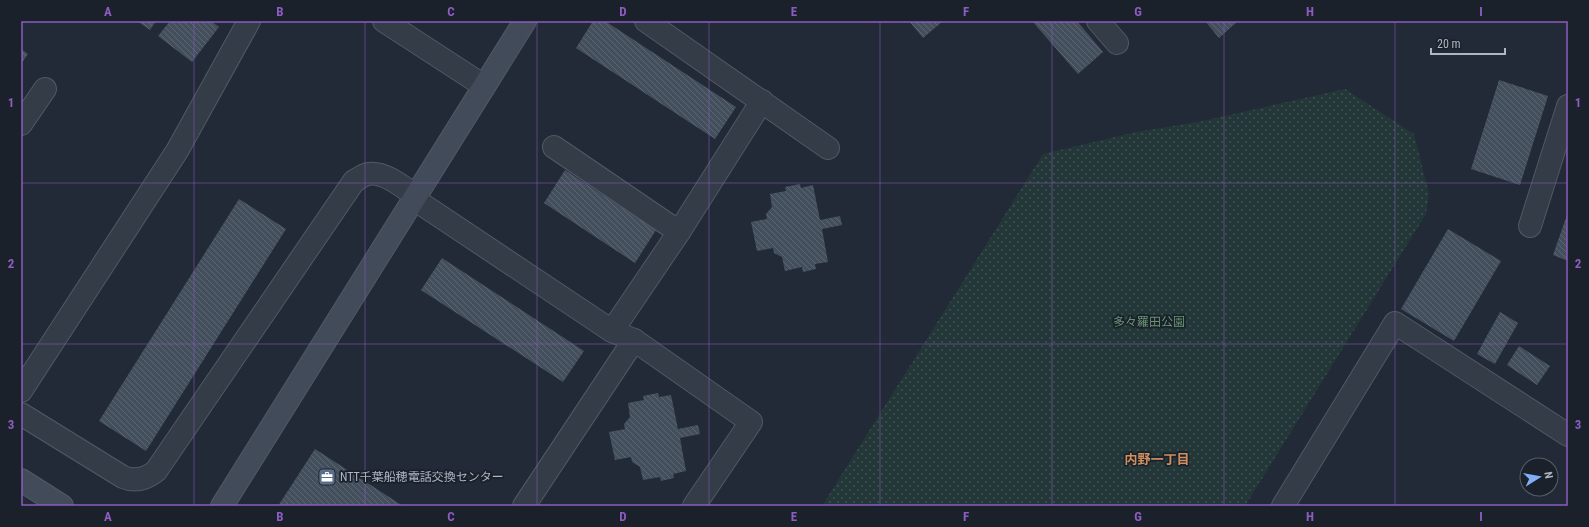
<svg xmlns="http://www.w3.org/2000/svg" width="1589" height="527" viewBox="0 0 1589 527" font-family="'Roboto Condensed','Noto Sans JP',sans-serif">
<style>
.park{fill:url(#park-dots)}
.building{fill:url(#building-back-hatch)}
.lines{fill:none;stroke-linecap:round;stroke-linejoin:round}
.street-casing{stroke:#515965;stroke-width:24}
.secondary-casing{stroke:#515965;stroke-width:24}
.street{stroke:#343c47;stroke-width:22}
.secondary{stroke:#424b5a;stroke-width:22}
.grid{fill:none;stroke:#8d5cc1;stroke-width:1;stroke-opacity:0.55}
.labels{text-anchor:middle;stroke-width:3.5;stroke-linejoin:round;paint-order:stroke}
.park-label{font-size:12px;fill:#679371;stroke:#1a212b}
.poi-label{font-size:12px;fill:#aeb6c4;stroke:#1a212b;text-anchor:start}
.neighbourhood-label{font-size:13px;font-weight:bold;fill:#cf8f5e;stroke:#1a212b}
.neatline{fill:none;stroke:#8d5cc1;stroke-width:1.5}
.grid-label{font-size:13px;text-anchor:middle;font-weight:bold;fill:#8d5cc1}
</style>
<defs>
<pattern id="park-dots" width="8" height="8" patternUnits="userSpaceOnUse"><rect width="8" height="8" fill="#243738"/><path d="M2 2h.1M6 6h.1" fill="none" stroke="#415253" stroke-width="1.8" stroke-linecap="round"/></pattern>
<pattern id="building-back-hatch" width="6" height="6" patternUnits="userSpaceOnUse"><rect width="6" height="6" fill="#444f5e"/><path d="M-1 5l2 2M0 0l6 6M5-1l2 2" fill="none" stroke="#5c6673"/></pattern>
</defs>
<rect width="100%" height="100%" fill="#212a36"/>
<path class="park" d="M1345,89L1414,134L1429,194L1426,214L1245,506H822L1043,154L1136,132L1198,122Z"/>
<g class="building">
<path d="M137,21H156L150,30Z"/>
<path d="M170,21H211L219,27L192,62L158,36Z"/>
<path d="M593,21H605L736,107L715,139L576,48Z"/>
<path d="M909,21H943L923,38Z"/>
<path d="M1032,21H1077L1103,52L1078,74Z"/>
<path d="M1205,21H1238L1219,38Z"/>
<path d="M21,49L28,54L21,64Z"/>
<path d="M1499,80L1548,96L1520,185L1471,169Z"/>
<path d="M565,170L656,230L635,263L544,203Z"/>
<path d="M800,184L801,188L813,185L820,220L840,216L842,225L822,229L828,262L815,264L816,269L803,272L802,267L785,271L782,257L774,253L773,248L757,251L751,222L767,219L766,214L772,207L770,194L786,191L785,187Z"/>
<path d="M239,199L286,229L146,451L99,421Z"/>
<path d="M1568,212V261L1553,255Z"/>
<path d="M1448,229L1501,261L1454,341L1401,309Z"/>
<path d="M442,258L584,351L563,382L421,290Z"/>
<path d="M1500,312L1518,323L1495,364L1477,354Z"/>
<path d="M1519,346L1550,366L1537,385L1507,365Z"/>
<path d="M658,393L659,397L671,395L678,429L698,425L700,434L680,438L686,471L673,474L674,478L661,481L660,477L643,480L640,467L632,462L631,457L615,460L609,432L625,429L624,424L630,417L628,403L644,400L643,396Z"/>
<path d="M315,449L403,506H278Z"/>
</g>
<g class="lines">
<g class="street-casing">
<g id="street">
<path d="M384,21L484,86"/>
<path d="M646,21L828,148"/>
<path d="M1098,21L1117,43"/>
<path d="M21,124L45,89"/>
<path d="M554,147L679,232"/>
<path d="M414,199L612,331L679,232L762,101"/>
<path d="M1530,226L1568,106"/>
<path d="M612,331L634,340L751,422L694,506"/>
<path d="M21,391L177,151L249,21"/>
<path d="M21,414L123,477C135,482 146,479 156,471L354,181C358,179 363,175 368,174C384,171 403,187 416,196"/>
<path d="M524,506L634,340"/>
<path d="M1283,506L1395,323L1568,435"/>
</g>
</g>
<g class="secondary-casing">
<g id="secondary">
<path d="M21,480L62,506"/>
<path d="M222,506L525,21"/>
</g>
</g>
<use href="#street" class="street"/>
<use href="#secondary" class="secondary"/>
</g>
<path class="grid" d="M194,21V506M365,21V506M537,21V506M709,21V506M880,21V506M1052,21V506M1224,21V506M1395,21V506M21,183H1568M21,344H1568"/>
<defs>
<g id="office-square" transform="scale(0.9)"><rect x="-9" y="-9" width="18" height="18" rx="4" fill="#5c6f8a" stroke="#1a212b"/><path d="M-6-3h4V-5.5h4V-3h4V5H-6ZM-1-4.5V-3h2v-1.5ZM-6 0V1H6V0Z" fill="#fff"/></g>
</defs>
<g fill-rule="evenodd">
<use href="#office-square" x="327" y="477"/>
</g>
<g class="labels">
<g class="park-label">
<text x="1149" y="326">多々羅田公園</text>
</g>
<g class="poi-label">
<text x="340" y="481">NTT千葉船穂電話交換センター</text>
</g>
<g class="neighbourhood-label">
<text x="1157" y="464">内野一丁目</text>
</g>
</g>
<rect width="1589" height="527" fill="none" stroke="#1a212b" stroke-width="44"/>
<g transform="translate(1539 477) rotate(79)"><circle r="19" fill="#1a212b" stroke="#555d68"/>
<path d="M0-3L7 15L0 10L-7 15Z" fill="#83aef4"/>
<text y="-6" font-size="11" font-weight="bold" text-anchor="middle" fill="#aeb6c4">N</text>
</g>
<path d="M1431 48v6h74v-6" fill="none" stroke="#aeb6c4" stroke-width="2"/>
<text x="1437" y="48" font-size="12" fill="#aeb6c4" stroke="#1a212b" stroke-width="3" paint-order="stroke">20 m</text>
<rect x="22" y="22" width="1545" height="483" class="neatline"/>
<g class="grid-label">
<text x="108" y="16">A</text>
<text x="280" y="16">B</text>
<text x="451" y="16">C</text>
<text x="623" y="16">D</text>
<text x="794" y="16">E</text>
<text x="966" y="16">F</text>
<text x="1138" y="16">G</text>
<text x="1310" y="16">H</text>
<text x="1481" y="16">I</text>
<text x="11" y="107">1</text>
<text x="1578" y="107">1</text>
<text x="11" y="268">2</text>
<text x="1578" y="268">2</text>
<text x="11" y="429">3</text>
<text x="1578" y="429">3</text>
<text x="108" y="521">A</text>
<text x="280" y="521">B</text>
<text x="451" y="521">C</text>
<text x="623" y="521">D</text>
<text x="794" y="521">E</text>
<text x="966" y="521">F</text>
<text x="1138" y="521">G</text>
<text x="1310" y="521">H</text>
<text x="1481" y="521">I</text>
</g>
</svg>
